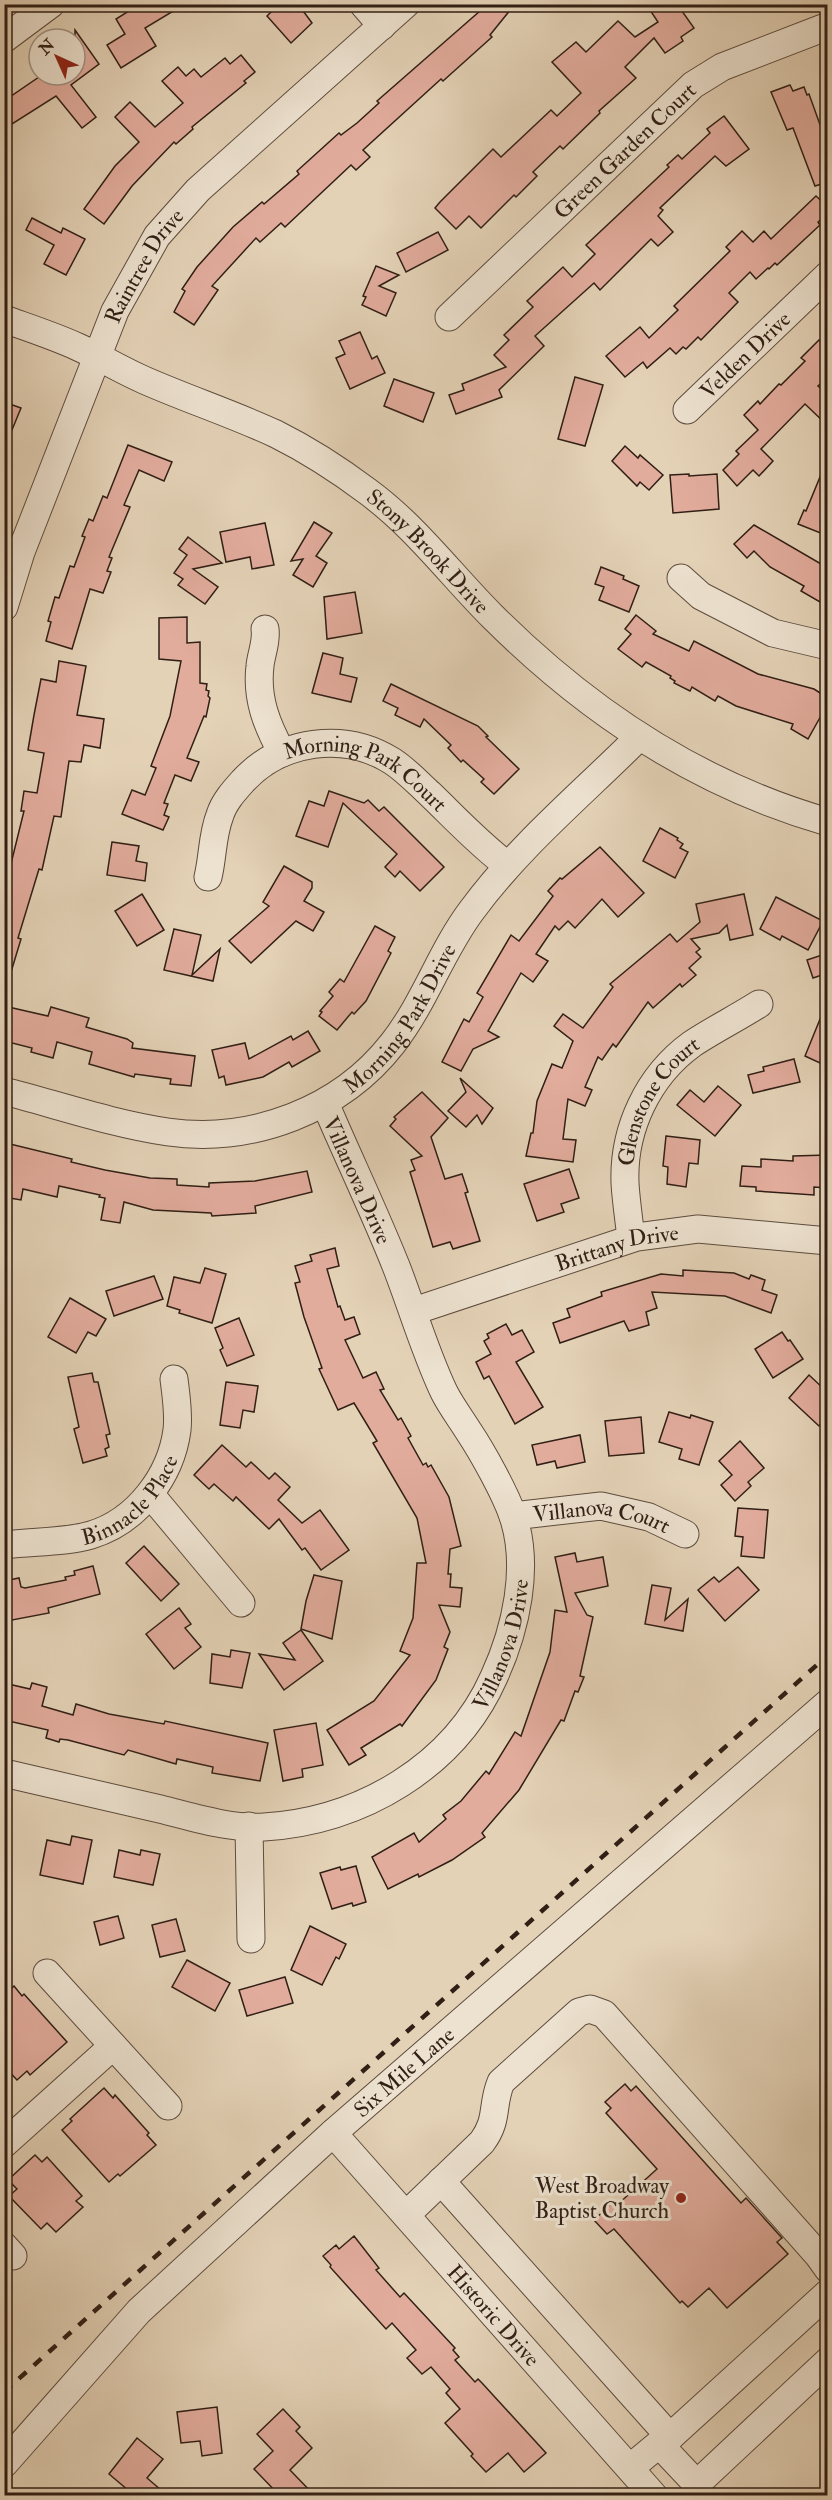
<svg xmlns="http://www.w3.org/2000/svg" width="832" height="2500" viewBox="0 0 832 2500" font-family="'IM FELL Double Pica',serif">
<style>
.building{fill:#e2ac9d;stroke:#301f15;stroke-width:1.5}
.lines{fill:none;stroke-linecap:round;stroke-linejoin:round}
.minor-casing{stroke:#5d4c3e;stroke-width:29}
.minor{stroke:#ede2d0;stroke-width:27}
.rail{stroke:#301f15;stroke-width:4.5;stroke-dasharray:10 10;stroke-linecap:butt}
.poi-dot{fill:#8f2418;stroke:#ede2d0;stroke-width:2}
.labels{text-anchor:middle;stroke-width:6;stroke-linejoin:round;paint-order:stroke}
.street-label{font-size:22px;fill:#301f15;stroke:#ede2d0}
.poi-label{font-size:22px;fill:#301f15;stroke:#ede2d0;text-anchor:end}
</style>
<rect width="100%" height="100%" fill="#e4d2b7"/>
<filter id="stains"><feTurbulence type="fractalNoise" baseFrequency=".00333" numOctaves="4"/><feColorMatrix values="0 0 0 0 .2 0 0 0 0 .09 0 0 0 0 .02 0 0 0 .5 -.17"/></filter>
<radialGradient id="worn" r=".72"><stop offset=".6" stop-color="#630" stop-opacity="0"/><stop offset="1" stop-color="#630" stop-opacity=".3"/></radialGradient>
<g class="building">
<path d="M140,4H185L145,28L156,46L121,68L107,45L125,34L116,19Z"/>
<path d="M279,4H298L312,23L291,43L267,16Z"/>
<path d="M488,4H515L490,35L492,37L443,81L441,79L363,150L370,157L356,170L351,165L285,227L281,223L260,242L256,238L212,286L218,290L194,325L174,312L185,291L182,289L197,267L233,227L262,202L264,204L299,174L297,171L339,133L341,135L357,123L379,103L377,101Z"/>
<path d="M646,4H677L694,28L681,37L683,41L665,53L654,38L625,67L636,78L599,111L600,113L563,149L560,146L533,172L537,176L516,197L514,195L481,228L469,216L456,229L435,208L440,202L493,149L501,157L551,110L557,116L581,93L552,62L576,42L586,52L618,21L635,37L658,22Z"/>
<path d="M75,30L99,64L71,85L96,117L82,128L56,96L12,124L4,113V101L42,75H75Z"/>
<path d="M241,55L255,72L244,81L246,83L192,127L193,129L176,144L174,142L132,186L104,224L84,209L115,166L139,142L115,117L130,102L155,127L183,103L162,81L178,67L186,76L194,69L201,77L225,58L230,64Z"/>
<path d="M790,85L793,91L804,87L807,95L809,94L828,147V182L815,186L793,128L787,130L771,92Z"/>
<path d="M724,116L749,149L726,166L715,156L660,208L663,210L658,216L673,232L658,246L651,239L600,290L594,283L535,336L544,346L499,390L502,397L456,414L449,395L464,390L462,384L506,367L494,355L509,340L504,335L533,307L527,301L563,267L572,277L595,254L586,245L669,167L667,165L678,155L682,159L710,133L707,129Z"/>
<path d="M816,196L828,207V213L818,222L820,225L777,265L775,263L769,269L768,268L756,279L750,272L729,293L738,302L701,340L698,337L686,349L683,347L676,354L670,348L647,368L643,362L625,377L606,356L640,327L649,338L678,310L674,306L730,251L726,247L742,231L753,242L764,231L771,239Z"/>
<path d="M32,218L61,233L63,228L85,239L66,275L44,264L54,245L26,230Z"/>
<path d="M438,232L448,250L406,272L397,253Z"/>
<path d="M376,266L399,275L379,286L396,293L386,316L362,305L366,297L363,296Z"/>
<path d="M360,332L372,359L377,356L385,373L350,389L336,358L345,354L339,341Z"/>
<path d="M819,340L828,348V377L818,386L828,395V426L805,404L761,449L773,461L759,476L753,470L737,486L723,470L739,454L736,451L758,430L744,415L758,401L760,404L779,384L781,385L805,361L801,358Z"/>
<path d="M575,377L603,385L585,446L558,439Z"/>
<path d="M394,379L434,393L423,422L384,406Z"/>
<path d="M4,402L21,408L5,447H4Z"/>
<path d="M128,445L172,462L164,481L139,470L124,505L130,507L109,557L112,558L107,571L111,572L103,593L90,589L72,649L46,641L51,622L48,621L55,597L59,598L70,566L74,567L85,537L82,536L89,519L93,521L103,496L107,498Z"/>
<path d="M625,446L638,458L640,455L663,475L649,490L640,482L637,486L612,461Z"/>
<path d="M827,460H828V536L798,524L804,510L806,511Z"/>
<path d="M689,474V476L717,474L719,509L673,513L670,475Z"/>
<path d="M314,522L332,533L316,556L327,563L313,587L293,575L303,559L291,561Z"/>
<path d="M265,523L274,565L252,569L250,557L226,562L220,532Z"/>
<path d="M754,525L828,568V588L820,602L801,591L804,586L770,567L754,551L747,558L734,544Z"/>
<path d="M188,537L222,563L193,569L218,587L205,604L178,585L183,579L174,573L187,555L179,549Z"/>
<path d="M601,567L624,576L623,579L639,586L629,612L599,600L604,587L595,584Z"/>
<path d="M355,592L362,633L327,639L324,597Z"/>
<path d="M636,615L656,631L653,634L689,651L694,641L758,674L814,689L828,698V718L822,714L808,739L791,729L793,724L736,706L718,696L715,701L692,687L690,691L674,683L675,681L670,678L671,676L646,662L642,667L618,649L631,634L625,629Z"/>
<path d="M187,617V643L200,642V683L207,684L206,690L209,691L208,696L210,698L206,717L204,716L187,758L199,762L191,781L175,775L164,803L168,804L164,815L169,817L163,830L122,814L132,790L145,795L156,768L151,766L170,716L181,661L159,659V618Z"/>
<path d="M323,653L343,658L340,674L357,678L351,702L312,693Z"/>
<path d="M59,661L86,666L77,715L104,719L100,748L84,745L81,762L69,761L61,817L54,816L42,870L39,869L18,938L21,939L8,982L4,981V892L24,811H21L24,791L37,793L44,753L28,750L34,715L41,679L56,682Z"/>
<path d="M391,684L478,726L488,736L486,737L519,769L494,794L481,782L484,779L463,760L461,762L448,748L451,745L424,719L420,727L395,715L398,708L383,701Z"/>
<path d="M329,791L364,803L368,800L379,811L384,807L444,867L420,891L400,871L395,877L385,867L397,854L343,803L328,847L296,836L309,801L324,806Z"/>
<path d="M660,828L678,838L677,840L683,844L680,848L688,852L675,878L643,861Z"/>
<path d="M112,842L139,846L136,861L147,863L145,881L107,875Z"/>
<path d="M600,847L644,893L618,917L602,899L575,928L568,921L559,930L555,926L536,954L548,961L533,982L521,973L488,1031L499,1037L473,1049L461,1071L442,1062L464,1019L469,1022L483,997L477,993L511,935L519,941L553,896L548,891L560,878L562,879Z"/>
<path d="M284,866L312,882V888L304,901L324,912L313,931L296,921L251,963L229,941L269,906L263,902Z"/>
<path d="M142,894L164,930L137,946L115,911Z"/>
<path d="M744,894L753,935L730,940L727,925L719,933L691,939L700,949L696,952L701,957L689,968L696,975L682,987L680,984L653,1008L648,1002L616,1047L613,1044L602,1060L598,1057L585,1087L592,1090L585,1106L568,1099L563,1139L576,1140L573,1162L526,1156L531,1133H533L537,1101L552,1064L562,1068L573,1041L554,1026L563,1014L583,1028L613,987L610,984L670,934L677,942L700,922L696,904Z"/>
<path d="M776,897L823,921L808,950L782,936L780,940L760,929Z"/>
<path d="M375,926L395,937L388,951L391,953L366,1001L354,1014L352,1012L337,1030L319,1016L322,1012L320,1011L333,996L329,992L340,979L344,982Z"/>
<path d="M174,929L201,935L192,975L220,949L213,981L164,970Z"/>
<path d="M828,953V973L813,978L807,960Z"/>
<path d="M827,1002L828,1059L822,1057L820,1063L805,1056Z"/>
<path d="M4,1006L48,1016L51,1007L89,1018L86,1027L127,1039L133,1043L132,1048L195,1056L191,1086L170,1084L171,1079L135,1074L134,1077L89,1064L92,1052L57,1042L53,1058L31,1052L32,1048L4,1041Z"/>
<path d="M308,1031L320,1051L292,1067L289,1062L263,1077L226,1085L224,1076L219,1078L212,1050L245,1043L249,1059L291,1036L293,1040Z"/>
<path d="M794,1059L800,1082L753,1093L748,1075L764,1071L763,1067Z"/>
<path d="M460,1078L493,1108L482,1124L477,1115L466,1127L448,1111L466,1092Z"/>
<path d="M718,1086L741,1105L715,1136L677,1105L690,1090L704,1102Z"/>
<path d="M422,1092L448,1118L431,1137L445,1179L462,1174L468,1192L465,1193L480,1241L453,1249L450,1242L433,1247L410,1172L415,1170L411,1160L422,1156L390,1126L396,1119L394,1117Z"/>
<path d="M666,1136L700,1140L698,1164L689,1163L686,1187L667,1184L668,1167L663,1166Z"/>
<path d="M10,1144L72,1159L71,1162L105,1170L150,1178L177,1179V1185L209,1187V1183L255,1181L307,1171L312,1192L255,1206L256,1213L212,1216L211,1213L153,1210L124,1202L120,1223L101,1220L105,1198L99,1197L100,1195L59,1186L57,1197L23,1189L21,1200L4,1197V1169Z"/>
<path d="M828,1155V1188L814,1187V1195L756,1191V1187L740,1186L742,1166L761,1167V1159L793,1161V1156Z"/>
<path d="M569,1169L579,1198L561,1204L564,1212L537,1221L524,1184Z"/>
<path d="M335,1248L339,1266L327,1269L338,1307L340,1306L345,1320L354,1317L360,1334L345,1340L363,1378L376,1372L384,1389L380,1390L398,1420L401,1418L411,1436L408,1438L423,1465L426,1463L428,1467L431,1465L449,1497L461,1546L450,1549L448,1574H451L450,1587L462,1588L460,1607L439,1605L450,1632L444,1647L448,1649L436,1680L402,1726L400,1724L361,1748L366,1755L349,1765L327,1730L374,1701L410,1655L400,1651L413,1618L417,1563H426L417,1518L373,1443L377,1441L354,1403L338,1410L319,1369L322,1368L304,1317L295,1283L300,1282L295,1266L312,1261L310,1255Z"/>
<path d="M205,1268L226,1274L212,1323L179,1313L180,1310L167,1306L174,1277L200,1283Z"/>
<path d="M683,1270L734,1273L749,1279L751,1275L765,1280L762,1290L777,1295L771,1313L725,1296L652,1292L657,1308L646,1312L649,1325L629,1331L624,1321L560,1343L553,1323L570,1317L567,1309L602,1296L601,1292L661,1274L683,1276Z"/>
<path d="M154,1276L163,1299L114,1316L106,1291Z"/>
<path d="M70,1298L106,1319L96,1336L88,1332L76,1353L48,1337Z"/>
<path d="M239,1318L254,1355L227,1366L220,1350L223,1348L215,1328Z"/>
<path d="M506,1324L512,1335L522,1330L534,1352L516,1362L543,1407L515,1424L489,1376L484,1379L476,1362L491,1354L484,1341L489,1338L487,1334Z"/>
<path d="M782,1332L788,1341L790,1340L803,1359L773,1378L755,1349Z"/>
<path d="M92,1373L94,1382H98L110,1434L106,1435L109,1447L105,1449L107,1456L83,1463L74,1429L79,1427L68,1377Z"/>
<path d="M809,1375L824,1389L821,1393L828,1399V1416L819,1426L789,1398Z"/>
<path d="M226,1382L258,1386L254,1412L243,1410L240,1428L220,1425Z"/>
<path d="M669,1412L690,1418L691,1415L713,1422L699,1465L679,1459L682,1449L659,1442Z"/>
<path d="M641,1417L644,1453L609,1456L605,1421Z"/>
<path d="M580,1435L585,1462L557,1468L555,1461L537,1465L532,1445Z"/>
<path d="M740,1441L764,1468L748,1482L751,1486L735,1501L721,1485L732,1475L719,1461Z"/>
<path d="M222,1445L246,1467L251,1462L269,1479L275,1473L290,1487L278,1500L302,1523L320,1510L349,1550L321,1570L305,1548L302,1550L279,1519L269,1529L236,1497L233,1501L214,1484L209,1489L194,1475Z"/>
<path d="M738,1508L768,1510L764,1558L741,1556L743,1537L735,1536Z"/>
<path d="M144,1546L179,1584L161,1601L126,1563Z"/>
<path d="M575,1553L577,1562L603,1557L608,1586L575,1593L587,1615L593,1617L580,1676L584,1677L578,1692L575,1691L564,1721L561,1720L519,1790L482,1833L485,1837L452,1860L419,1877L418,1874L388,1889L372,1857L414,1833L419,1842L446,1819L443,1815L461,1801L486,1771L489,1774L515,1732L521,1736L550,1652L555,1610L567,1612L555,1557Z"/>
<path d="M93,1566L100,1594L48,1608L49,1613L7,1621L4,1609V1581L19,1578L21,1587L25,1588L66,1580L65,1577L75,1575L74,1571Z"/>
<path d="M738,1567L759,1590L725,1621L698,1590L714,1577L719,1582Z"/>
<path d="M314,1575L342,1581L332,1639L301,1629L306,1601Z"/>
<path d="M652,1585L671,1588L665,1620L688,1599L683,1631L645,1624Z"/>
<path d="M179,1608L191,1624L185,1628L201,1647L174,1669L146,1634Z"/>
<path d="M301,1630L323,1661L284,1690L259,1654L295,1660L283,1643Z"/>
<path d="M231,1650L250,1653L242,1688L210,1683L212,1654L230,1657Z"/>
<path d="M4,1683L30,1689L32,1683L47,1687L42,1706L73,1715L76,1704L109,1714L164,1724L165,1721L268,1743L260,1781L212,1773L213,1767L177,1759L176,1764L128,1750L124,1755L68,1740L60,1739L59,1742L46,1738L48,1730L4,1720Z"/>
<path d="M316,1723L323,1765L302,1769L303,1777L283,1781L274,1730Z"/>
<path d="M72,1836L92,1840L83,1884L40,1875L47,1840L70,1845Z"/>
<path d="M119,1850L140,1855L141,1850L160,1854L153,1885L114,1877Z"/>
<path d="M356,1866L366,1902L353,1906L352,1903L332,1909L320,1873L340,1867L341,1870Z"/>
<path d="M118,1916L124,1938L100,1945L94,1922Z"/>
<path d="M176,1919L185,1951L160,1957L152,1925Z"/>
<path d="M310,1926L346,1944L339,1959L336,1957L322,1985L291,1970Z"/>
<path d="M187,1960L230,1983L215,2011L172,1987Z"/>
<path d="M285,1977L293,2003L247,2016L239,1990Z"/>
<path d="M14,1986L22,1996L24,1994L67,2042L30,2075L27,2071L17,2080L4,2066V1995Z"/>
<path d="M625,2084L631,2091L636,2086L741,2203L746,2198L782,2238L777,2242L788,2254L727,2308L709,2288L688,2307L682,2301L680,2303L614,2229L607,2234L594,2220L614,2201L617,2205L657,2169L606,2113L611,2108L605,2102Z"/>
<path d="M104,2088L113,2098L115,2095L149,2133L147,2135L156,2145L120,2176L118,2174L109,2182L62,2130L72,2121L70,2119Z"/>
<path d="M35,2155L42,2162L47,2157L82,2196L76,2201L83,2207L56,2232L47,2223L41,2229L9,2196L17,2189L8,2180Z"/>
<path d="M354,2236L379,2268L376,2270L400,2297L404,2293L455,2348L453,2350L459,2357L455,2360L475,2382L478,2379L482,2383L546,2453L524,2472L508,2453L486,2472L471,2456L473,2454L445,2423L460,2409L446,2393L450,2389L431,2367L422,2374L407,2358L416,2350L392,2323L386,2329L330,2267L331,2265L323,2256L336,2245L339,2249Z"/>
<path d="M217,2407L222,2453L202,2456L200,2441L181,2443L177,2412Z"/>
<path d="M283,2409L300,2427L296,2431L312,2448L290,2470L315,2496H280L254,2469L273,2451L257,2434Z"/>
<path d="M137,2438L163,2459L147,2478L168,2496H135L109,2474Z"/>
</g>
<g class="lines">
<g class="minor-casing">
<g id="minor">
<path d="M363,4L382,26"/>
<path d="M4,39L51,4"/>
<path id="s1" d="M449,317L693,85L722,67L828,26"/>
<path id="s2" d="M4,319C29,328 54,336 78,347C100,357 121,370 144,380C187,399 233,414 276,434C308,450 339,470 367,491C415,526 451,575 492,616C587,711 698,785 828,822"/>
<path id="s3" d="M687,410L828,275"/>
<path d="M681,578L701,596L773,633L828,646"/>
<path id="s4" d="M4,607L21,552L115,311L157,236L198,190L406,4"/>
<path d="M265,629C267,642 261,654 260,666C256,699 267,725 282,753"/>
<path id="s5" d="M208,877C213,857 212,835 220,815C224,802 234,791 243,781C281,740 344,731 392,761C406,770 418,783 430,794C455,818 479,844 507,865"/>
<path id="s6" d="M4,1091C58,1105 113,1124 168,1132C252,1144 341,1110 393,1043C425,1002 441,951 472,910C520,845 582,794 639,737"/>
<path id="s7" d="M631,1238C629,1220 626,1201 625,1183C623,1129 648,1076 692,1044C713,1030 737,1018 759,1004"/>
<path id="s8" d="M414,1311L637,1237L698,1229L828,1241"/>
<path d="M150,1494L241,1603"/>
<path id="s9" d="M513,1516L601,1506L649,1517L685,1534"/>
<path id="s10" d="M4,1545C33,1541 63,1543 91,1535C137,1521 171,1476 177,1430C179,1413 176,1396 174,1379"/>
<path id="s11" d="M4,1773C56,1785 108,1797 160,1809C193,1817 229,1829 264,1827C361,1821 454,1767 494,1677C516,1629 530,1567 513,1516C505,1493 483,1453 469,1432C461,1419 451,1406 444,1392C425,1352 412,1307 396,1266C374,1211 348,1157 325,1103"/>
<path d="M249,1826L251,1939"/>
<path d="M47,1973L168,2106"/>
<path id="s12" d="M333,2133L654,2496"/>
<path d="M4,2144L113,2046"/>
<path d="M441,2181L670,2437"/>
<path d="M406,2215L482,2142C499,2119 491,2106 501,2082L579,2012L590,2009L604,2014L818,2255L828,2269"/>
<path d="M4,2246L13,2256"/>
<path d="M659,2444L692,2479L701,2480L828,2361"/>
<path id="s13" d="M4,2464L139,2311L333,2133L828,1703"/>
<path d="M630,2468L659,2444L670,2437L828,2293"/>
</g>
</g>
<use href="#minor" class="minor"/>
<path class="rail" d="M4,2392L828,1655"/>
</g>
<circle class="poi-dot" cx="681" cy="2198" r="6"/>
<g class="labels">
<g class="street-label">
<text dy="8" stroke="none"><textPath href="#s1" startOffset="242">Green Garden Court</textPath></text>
<text dy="8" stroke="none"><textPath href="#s4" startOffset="370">Raintree Drive</textPath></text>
<text dy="8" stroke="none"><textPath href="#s3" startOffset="80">Velden Drive</textPath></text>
<text dy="8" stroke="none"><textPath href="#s2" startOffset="489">Stony Brook Drive</textPath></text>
<text dy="8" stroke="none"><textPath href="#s5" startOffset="246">Morning Park Court</textPath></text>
<text dy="8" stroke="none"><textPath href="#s6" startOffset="446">Morning Park Drive</textPath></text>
<text dy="8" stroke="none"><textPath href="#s7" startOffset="147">Glenstone Court</textPath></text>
<text transform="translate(358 1180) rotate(66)" y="8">Villanova Drive</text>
<text dy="8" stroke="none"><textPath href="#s8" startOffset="213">Brittany Drive</textPath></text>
<text dy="8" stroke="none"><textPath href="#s10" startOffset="141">Binnacle Place</textPath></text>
<text dy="8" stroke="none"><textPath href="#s9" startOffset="90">Villanova Court</textPath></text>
<text dy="8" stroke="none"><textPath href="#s11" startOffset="588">Villanova Drive</textPath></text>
<text dy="8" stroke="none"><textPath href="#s13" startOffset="561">Six Mile Lane</textPath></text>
<text dy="8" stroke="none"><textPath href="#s12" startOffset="243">Historic Drive</textPath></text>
</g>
<g class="poi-label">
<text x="669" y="2193">West Broadway<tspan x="669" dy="25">Baptist Church</tspan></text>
</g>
</g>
<rect width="832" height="2500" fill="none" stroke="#e4d2b7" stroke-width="24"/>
<rect x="6" y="6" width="820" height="2488" fill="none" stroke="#301f15" stroke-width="3"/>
<rect x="12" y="12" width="808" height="2476" fill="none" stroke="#301f15" stroke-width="1.5"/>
<g transform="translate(57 57) rotate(315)"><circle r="28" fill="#ede2d0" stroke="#a19485" stroke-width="1.5"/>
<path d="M0-4.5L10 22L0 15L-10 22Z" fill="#8f2418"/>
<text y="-9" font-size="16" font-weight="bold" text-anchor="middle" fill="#301f15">N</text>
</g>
<rect width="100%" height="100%" filter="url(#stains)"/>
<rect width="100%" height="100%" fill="url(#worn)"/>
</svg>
